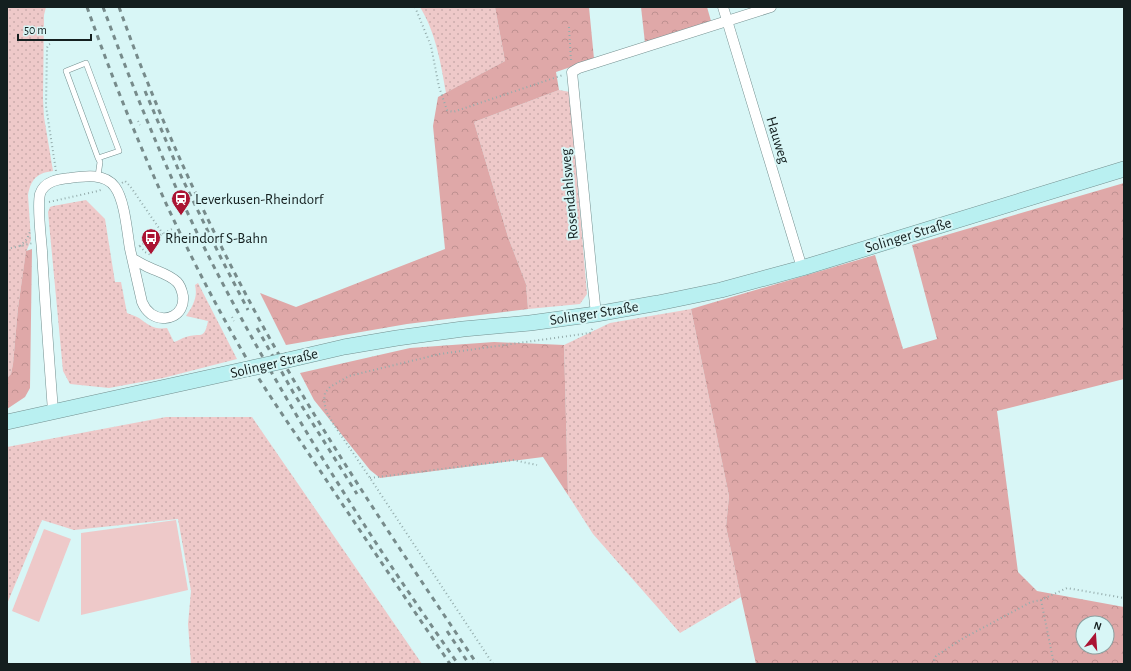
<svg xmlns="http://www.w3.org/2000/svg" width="1131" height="671" viewBox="0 0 1131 671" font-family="'Alegreya Sans',sans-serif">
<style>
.grass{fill:url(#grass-dots)}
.forest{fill:url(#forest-crowns);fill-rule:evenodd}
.garden{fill:#eec9c9}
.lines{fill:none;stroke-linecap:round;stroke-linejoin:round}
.service-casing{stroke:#749090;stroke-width:6}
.minor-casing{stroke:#749090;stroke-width:11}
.secondary-casing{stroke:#749090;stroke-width:16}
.path{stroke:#94acac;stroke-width:2;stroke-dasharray:1 3;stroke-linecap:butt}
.service{stroke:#fff;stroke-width:5}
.minor{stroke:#fff;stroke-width:10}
.secondary{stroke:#b9f0f1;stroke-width:15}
.rail{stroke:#778b8b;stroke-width:3;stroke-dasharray:5 5;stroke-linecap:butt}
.secondary-bridge-casing{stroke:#749090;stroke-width:16;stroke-linecap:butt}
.secondary-bridge{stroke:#b9f0f1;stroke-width:15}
.labels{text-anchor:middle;stroke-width:4;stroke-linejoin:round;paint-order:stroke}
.street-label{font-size:15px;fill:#141f1f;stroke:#d8f6f6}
.poi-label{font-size:15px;fill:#141f1f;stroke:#d8f6f6;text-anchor:start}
</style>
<defs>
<pattern id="grass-dots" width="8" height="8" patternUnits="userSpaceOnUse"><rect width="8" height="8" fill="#eec9c9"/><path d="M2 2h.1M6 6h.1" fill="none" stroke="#cbacac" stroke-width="1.8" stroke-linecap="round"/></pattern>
<pattern id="forest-crowns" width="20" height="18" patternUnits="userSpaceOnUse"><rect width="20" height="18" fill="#dfa8a8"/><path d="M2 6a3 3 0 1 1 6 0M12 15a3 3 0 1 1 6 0" fill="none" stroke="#be9090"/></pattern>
</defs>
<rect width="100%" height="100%" fill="#d8f6f6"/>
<g class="grass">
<path d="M7,7H46L44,15L43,99L44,117L53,171C37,173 31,179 28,195L31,240L26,252L18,308L13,364L11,374L7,378Z"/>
<path d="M420,7H495L505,61L446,93C441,64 436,33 420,7Z"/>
<path d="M559,90L570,92L587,294L580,304L528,309L526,284L508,237L474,122Z"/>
<path d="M86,200L105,219L115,282H121L127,313C131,315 136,316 139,318C149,325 154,330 167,328L174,342C178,341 182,338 186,337C201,332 204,341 208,321L186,316C193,306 198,297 195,285L198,283L237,359L163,378L109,388L70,384L63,371L48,212L50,207L53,206Z"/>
<path d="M691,309L729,496L726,527L741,597L680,633L593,534L568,495L564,345L610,323Z"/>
<path d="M166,417H252L422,664H191L188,624L191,591L178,519L74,530L42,520L7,604V447Z"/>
</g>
<g class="forest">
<path d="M495,7H589L594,59L556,72L559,90L474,122L508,237L526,284L528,309L407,324L286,345L260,293L296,307L445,249L433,126L438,97L505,61Z"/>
<path d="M641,7H707L711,21L645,43Z"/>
<path d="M1124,183V379L997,411L1018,572L1037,591L1124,607V664H756L741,597L726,527L729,496L691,309L875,255L903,349L937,339L912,245ZM1083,623H1107V647H1083Z"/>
<path d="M32,249L30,388L25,397L7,409V378L11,374L13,364L18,308L26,251Z"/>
<path d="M494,342L564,345L568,495L543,457L380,478L370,470L314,400L300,373L410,348Z"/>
</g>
<g class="garden">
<path d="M176,520L188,590L81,615V533Z"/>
<path d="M44,529L71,539L39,622L12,611Z"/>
</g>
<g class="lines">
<g class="service-casing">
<path id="service" d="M98,176L100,162L98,158L66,71L86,63L119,151L98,158"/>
</g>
<g class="minor-casing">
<g id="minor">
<path d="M723,7L802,268"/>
<path d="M596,314L592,277L572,72L579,68L771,7"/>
<path d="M53,411C49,358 45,305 42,251C41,237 37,206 40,194C44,181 59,179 70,178C85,176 105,173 115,187C125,201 127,232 130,249C134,267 138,284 142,302C144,307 147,311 151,314C166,324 185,315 183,296C182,291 181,286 177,282C169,274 156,271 146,266C142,264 137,261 133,259"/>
</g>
</g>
<g class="secondary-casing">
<g id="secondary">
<path d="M288,360L344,347L397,338L463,329L530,323L596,314L658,303L721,290L802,268L1124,169"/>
<path d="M7,422L247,369"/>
</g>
</g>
<g class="path">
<path d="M415,7L431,46L439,87L447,110L453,112L563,75"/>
<path d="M569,27L571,61"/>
<path d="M50,44L48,45L47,48L46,106L56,171"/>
<path d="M138,121L140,125"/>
<path d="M122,183L125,181L130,186L163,234"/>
<path d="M49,202L98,191L103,189"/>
<path d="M190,236L194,244"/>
<path d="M20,246L27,239L30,232"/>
<path d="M139,246L172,229"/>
<path d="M140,246L145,252L151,255"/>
<path d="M7,249L33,243"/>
<path d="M232,317L234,321"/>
<path d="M370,478L513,460L537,465"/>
<path d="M1041,600L1054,664"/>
<path d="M493,664L370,478L334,425L326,411L324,400L325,393L330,387L349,376L440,354L590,333L593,327"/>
<path d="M932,664L936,656L962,639L1031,602L1041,600L1067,588L1124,598"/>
</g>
<use href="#service" class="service"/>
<use href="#minor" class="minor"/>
<use href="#secondary" class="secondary"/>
<g class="rail">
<path d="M87,7C128,123 176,235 237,342C260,383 287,421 313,460C358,528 404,596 450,664"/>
<path d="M103,7C135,94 170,180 212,263C262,360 318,454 378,546C404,586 431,625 458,664"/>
<path d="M119,7C128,32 137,57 147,81C181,166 221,250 265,330C329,445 403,554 477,664"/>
<path d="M145,91L181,176L221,258L248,310"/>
<path d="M257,328L293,392L357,494"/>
<path d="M447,631L469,664"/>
</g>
<g class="secondary-bridge-casing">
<path id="secondary-bridge" d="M247,369L288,360"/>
</g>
<use href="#secondary-bridge" class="secondary-bridge"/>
</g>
<defs>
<g id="station-pin" transform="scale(1)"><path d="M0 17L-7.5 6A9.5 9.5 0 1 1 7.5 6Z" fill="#aa1433" stroke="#d8f6f6"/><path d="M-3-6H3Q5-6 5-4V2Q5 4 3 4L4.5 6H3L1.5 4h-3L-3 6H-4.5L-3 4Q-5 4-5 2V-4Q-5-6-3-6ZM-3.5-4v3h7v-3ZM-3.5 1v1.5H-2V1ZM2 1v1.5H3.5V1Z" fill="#fff"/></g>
<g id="bus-pin" transform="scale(1)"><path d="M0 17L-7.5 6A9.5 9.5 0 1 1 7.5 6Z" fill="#aa1433" stroke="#d8f6f6"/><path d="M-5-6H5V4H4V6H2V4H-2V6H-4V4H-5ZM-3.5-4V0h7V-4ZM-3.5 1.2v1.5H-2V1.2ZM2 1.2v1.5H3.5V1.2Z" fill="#fff"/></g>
</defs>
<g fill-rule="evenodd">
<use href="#station-pin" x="181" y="199"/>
<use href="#bus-pin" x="151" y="238"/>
</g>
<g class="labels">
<g class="street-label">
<text transform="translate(778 140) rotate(73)" y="5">Hauweg</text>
<text transform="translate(569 194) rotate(-95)" y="5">Rosendahlsweg</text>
<text transform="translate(908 235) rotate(-17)" y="5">Solinger Straße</text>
<text transform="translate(594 313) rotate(-9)" y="5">Solinger Straße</text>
<text transform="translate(274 363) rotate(-13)" y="5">Solinger Straße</text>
</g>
<g class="poi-label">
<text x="195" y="204">Leverkusen-Rheindorf</text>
<text x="165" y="243">Rheindorf S-Bahn</text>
</g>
</g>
<rect width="1131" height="671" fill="none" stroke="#141f1f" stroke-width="16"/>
<g transform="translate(1095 635) rotate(17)"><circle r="19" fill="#d8f6f6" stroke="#8aa0a0"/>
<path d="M0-3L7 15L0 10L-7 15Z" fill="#aa1433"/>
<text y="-6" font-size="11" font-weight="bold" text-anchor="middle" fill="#141f1f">N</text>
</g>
<path d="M18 34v6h73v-6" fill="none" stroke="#141f1f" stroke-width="2"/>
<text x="24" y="34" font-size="12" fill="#141f1f" stroke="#d8f6f6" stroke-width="3" paint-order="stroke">50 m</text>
</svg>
